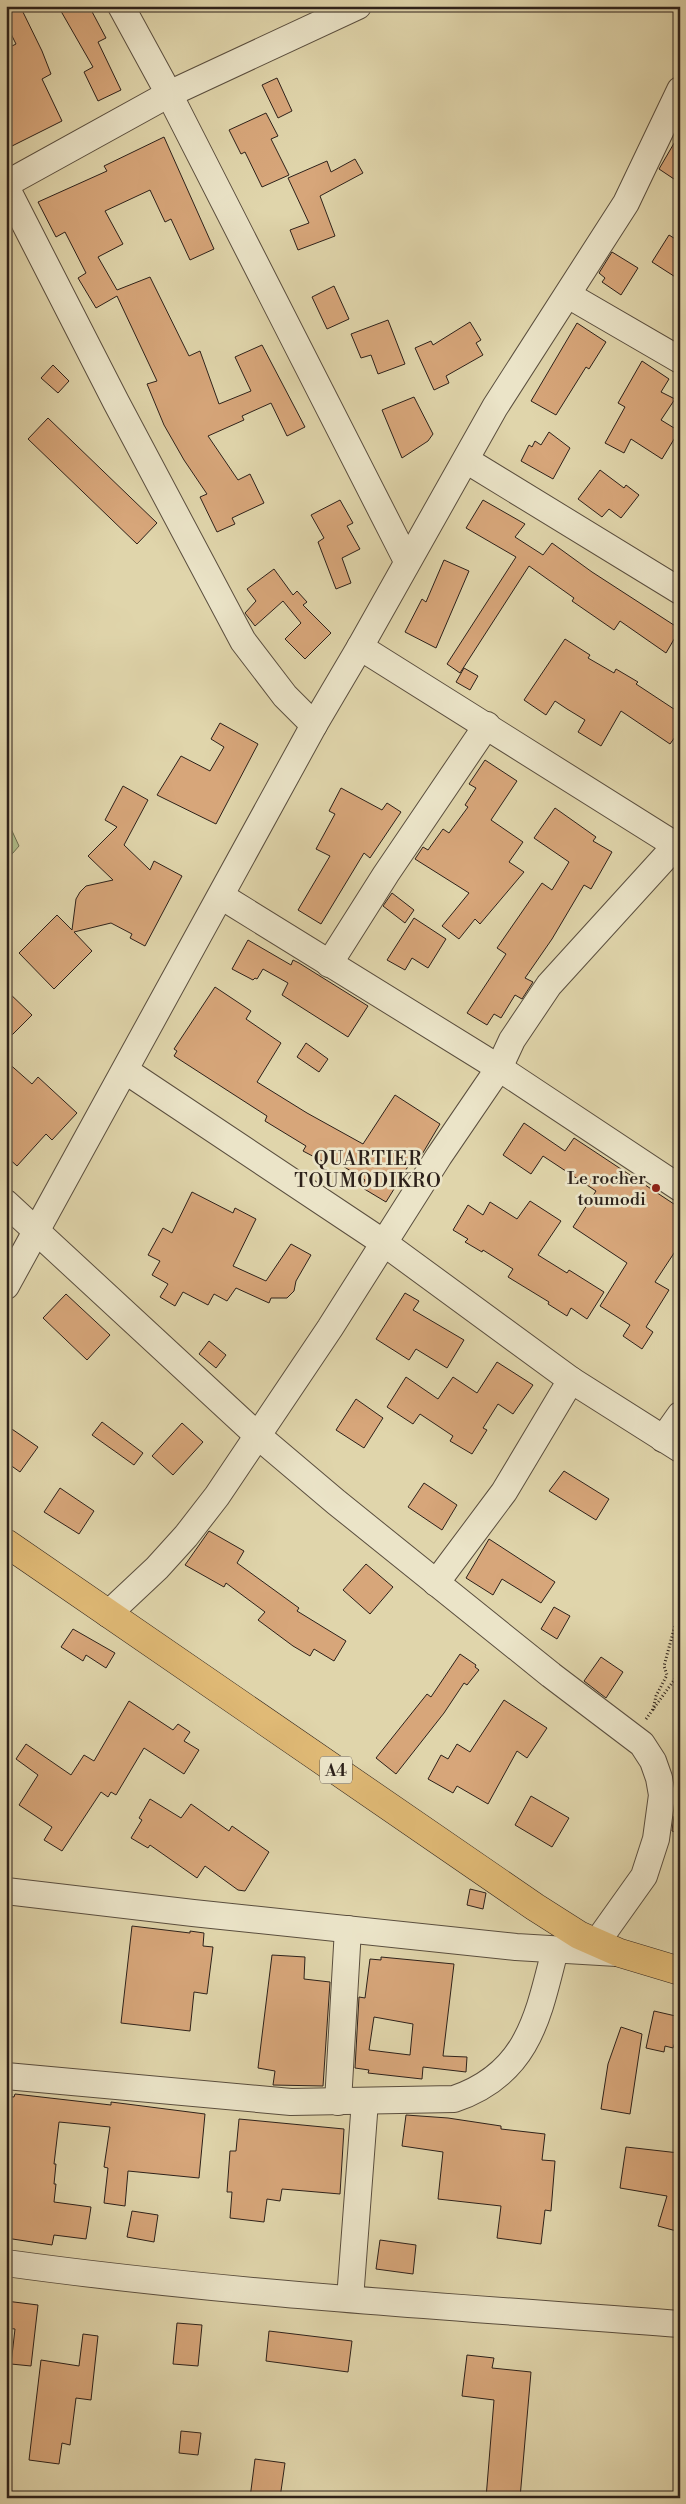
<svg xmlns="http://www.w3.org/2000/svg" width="686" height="2504" viewBox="0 0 686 2504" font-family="'Libre Bodoni',serif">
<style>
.green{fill:#b0be8b;stroke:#6e7052}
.building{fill:#d7a67a;stroke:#2d211a;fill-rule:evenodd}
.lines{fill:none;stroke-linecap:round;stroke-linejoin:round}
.minor-casing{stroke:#5a4e3e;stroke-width:28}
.major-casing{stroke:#2d211a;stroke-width:29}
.path{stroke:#2d211a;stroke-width:3;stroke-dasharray:1 2.5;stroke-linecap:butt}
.minor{stroke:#ebe4c8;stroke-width:26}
.major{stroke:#e0ba76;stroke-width:28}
.poi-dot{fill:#8f2418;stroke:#ebe4c8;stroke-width:2}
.labels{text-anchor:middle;stroke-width:5;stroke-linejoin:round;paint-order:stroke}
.shield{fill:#ebe4c8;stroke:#665c4e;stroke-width:1}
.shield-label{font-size:16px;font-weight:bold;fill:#2d211a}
.poi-label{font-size:18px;fill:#2d211a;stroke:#ebe4c8;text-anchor:end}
.neighbourhood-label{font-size:19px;letter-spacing:1px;fill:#2d211a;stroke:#ebe4c8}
</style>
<rect width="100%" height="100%" fill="#e0d5ab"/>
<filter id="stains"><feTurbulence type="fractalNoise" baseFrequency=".004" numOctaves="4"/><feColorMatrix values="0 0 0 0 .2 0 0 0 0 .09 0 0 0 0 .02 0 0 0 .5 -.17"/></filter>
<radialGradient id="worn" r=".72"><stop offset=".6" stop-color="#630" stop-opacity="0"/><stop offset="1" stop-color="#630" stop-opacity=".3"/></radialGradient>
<path class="green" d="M6,818L19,846L6,861Z"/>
<g class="building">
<path d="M6,6H20L42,51L51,74L42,79L62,121L12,146L6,135V49L16,44L6,24Z"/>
<path d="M58,6H89L106,38L98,42L121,90L98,101L84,72L93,67Z"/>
<path d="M277,78L292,111L278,118L262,85Z"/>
<path d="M266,113L278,136L271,139L289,175L262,187L245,152L241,154L229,130Z"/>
<path d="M680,133V183L659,169Z"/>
<path d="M164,137L214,249L190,260L171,219L165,222L150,190L105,211L123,244L98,257L117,290L150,277L189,356L200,351L219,404L251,391L235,357L262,345L305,427L287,436L271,403L242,416L244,420L208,436L238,480L250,474L264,503L232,518L235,524L217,532L200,497L207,494L184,460L164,425L147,384L157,381L117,296L96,308L78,278L86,273L65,232L56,237L38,202L107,171L104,166Z"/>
<path d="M355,159L363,173L320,196L335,236L298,250L290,230L309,223L288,178L327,161L331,172Z"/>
<path d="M669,235L680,242V280L652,262Z"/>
<path d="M612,252L638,268L621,295L602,282L605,278L599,273Z"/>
<path d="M334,286L349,319L327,329L312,297Z"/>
<path d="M388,320L405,364L378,374L371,355L361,358L351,334Z"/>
<path d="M470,322L481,340L476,343L483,355L446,376L449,383L434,390L415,348L431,341L433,345Z"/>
<path d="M577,323L606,342L589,369L586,367L556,415L531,401Z"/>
<path d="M642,361L669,379L661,392L675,399L661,420L679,431L662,459L631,439L624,453L605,443L625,407L618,403Z"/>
<path d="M53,365L69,381L58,393L41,378Z"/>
<path d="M414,397L433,434L428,441L402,458L382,410Z"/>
<path d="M48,418L157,523L137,544L28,439Z"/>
<path d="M549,432L570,448L553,479L521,461L529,445L532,447L535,441L541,445Z"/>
<path d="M600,470L624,488L626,485L639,495L621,518L609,509L602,517L578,499Z"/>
<path d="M340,500L353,523L347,526L360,549L342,558L351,583L336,589L318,542L324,538L311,515Z"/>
<path d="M483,500L525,524L515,537L543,555L552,543L592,572L680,629L666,653L620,621L614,630L572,601L574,598L529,566L460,673L447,664L516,557L466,528Z"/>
<path d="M444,560L469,571L436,648L405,632L422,599L426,602Z"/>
<path d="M274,569L293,595L297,591L307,602L303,605L331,633L305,659L285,639L301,623L283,601L255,626L245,613L256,601L247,589Z"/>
<path d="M565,639L590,655L588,658L614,673L616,669L638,682L636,684L680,713V730L670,744L621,711L601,746L578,732L585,720L567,709L555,701L546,715L524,700Z"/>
<path d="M464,668L478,676L470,690L456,682Z"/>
<path d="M220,723L258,744L216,824L157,795L181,756L210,771L224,747L211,739Z"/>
<path d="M485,760L517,781L491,820L523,842L509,862L524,872L480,924L475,919L459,939L442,926L469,893L415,859L423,847L428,850L443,829L449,833L468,807L465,805L476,788L469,784Z"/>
<path d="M123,786L148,800L124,845L150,870L154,861L182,876L145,946L130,938L132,934L111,923L74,932L92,951L54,989L19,953L57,915L72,930L76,899L80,892L86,886L113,880L88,856L117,827L105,820Z"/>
<path d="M341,788L382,810L387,803L401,812L370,858L364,853L321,924L298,910L330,856L316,849L335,814L329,811Z"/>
<path d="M555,808L596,837L593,841L612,852L591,889L584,885L552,939L525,978L533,982L522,999L515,995L501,1018L494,1014L487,1025L467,1013L506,954L497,948L542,883L552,890L569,862L534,838Z"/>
<path d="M392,893L414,910L405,923L383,906Z"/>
<path d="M414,918L446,939L428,968L412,958L405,970L387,960Z"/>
<path d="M248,940L291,965L293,960L299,963L368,1006L348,1037L282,995L288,983L263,969L257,979L255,978L253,980L232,969Z"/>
<path d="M215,987L251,1011L246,1019L281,1043L257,1082L307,1113L363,1144L395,1095L440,1124L421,1156L415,1163L412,1160L386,1202L361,1187L365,1180L327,1156L324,1162L303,1151L306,1146L265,1121L267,1116L174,1056L177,1051L174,1049Z"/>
<path d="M6,990L32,1015L6,1041Z"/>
<path d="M306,1043L328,1059L319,1072L297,1057Z"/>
<path d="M6,1061L32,1084L38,1077L77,1113L52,1140L46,1134L17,1166L6,1156Z"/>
<path d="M524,1123L565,1151L574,1138L680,1208V1244L655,1282L669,1290L646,1327L653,1332L642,1349L623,1336L630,1325L600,1306L627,1263L573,1227L596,1191L543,1156L531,1174L503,1155Z"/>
<path d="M192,1192L233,1213L235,1208L256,1219L233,1266L266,1281L291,1244L311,1255L296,1281L294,1291L287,1298H271L269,1303L236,1288L227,1301L214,1294L208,1305L183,1292L175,1306L160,1297L168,1284L152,1275L160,1261L148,1255L163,1228L172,1233Z"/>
<path d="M530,1201L561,1221L538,1255L567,1273L569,1270L604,1292L587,1319L571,1308L567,1316L548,1304L549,1302L508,1277L513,1269L483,1250L482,1252L465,1242L468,1239L453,1230L468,1205L483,1215L490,1202L517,1219Z"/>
<path d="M405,1293L419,1301L413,1310L464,1340L447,1368L416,1349L409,1360L376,1339Z"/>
<path d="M66,1294L110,1335L87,1360L43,1318Z"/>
<path d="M209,1341L226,1355L216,1368L199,1354Z"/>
<path d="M497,1362L533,1385L513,1414L498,1404L483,1428L487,1430L472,1454L450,1441L453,1436L420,1414L413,1424L387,1407L406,1377L438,1399L453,1377L477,1393Z"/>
<path d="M356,1399L383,1418L364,1448L336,1430Z"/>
<path d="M102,1422L143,1453L134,1465L92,1435Z"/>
<path d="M182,1423L203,1442L173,1475L152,1456Z"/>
<path d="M6,1425L38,1447L20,1472L6,1462Z"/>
<path d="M564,1471L609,1499L596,1520L549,1491Z"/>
<path d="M424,1483L457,1505L442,1530L408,1507Z"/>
<path d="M60,1488L94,1511L79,1534L44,1512Z"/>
<path d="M209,1531L244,1551L237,1563L299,1608L297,1611L346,1641L334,1661L314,1649L310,1656L293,1646L258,1620L265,1612L226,1583L224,1587L185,1565Z"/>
<path d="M489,1539L555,1582L541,1603L502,1579L493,1595L466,1578Z"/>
<path d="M366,1564L393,1587L370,1614L343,1590Z"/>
<path d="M554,1607L570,1616L557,1639L541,1629Z"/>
<path d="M73,1629L115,1653L106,1668L86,1655L83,1661L61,1647Z"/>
<path d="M460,1654L476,1665L475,1667L479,1670L467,1685L464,1683L444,1713L396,1774L376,1758L427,1694L431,1697Z"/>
<path d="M601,1657L623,1672L606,1698L584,1681Z"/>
<path d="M504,1700L547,1728L527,1758L517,1751L488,1804L457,1786L453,1793L428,1779L441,1755L448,1759L457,1744L470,1752Z"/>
<path d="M129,1701L173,1730L178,1724L190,1732L184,1741L199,1750L184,1774L144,1748L116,1795L111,1792L108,1797L101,1792L62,1851L44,1840L52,1827L19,1805L38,1775L16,1759L26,1744L71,1775L84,1755L94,1761Z"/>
<path d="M531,1796L569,1818L552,1847L515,1825Z"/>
<path d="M150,1799L181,1818L191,1804L229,1831L232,1826L269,1852L245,1891L238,1890L205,1866L197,1878L150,1845L148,1848L131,1838L142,1820L139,1818Z"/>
<path d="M674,1816L680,1818V1834L672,1831Z"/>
<path d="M470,1889L486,1893L483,1909L467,1905Z"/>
<path d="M132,1926L190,1933V1931L204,1933L203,1946L213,1947L207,1994L194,1992L190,2031L121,2023Z"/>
<path d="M272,1955L305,1957L304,1979L330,1982L323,2086L273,2085L275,2071L258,2068Z"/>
<path d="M381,1957L454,1964L443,2056L467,2057L466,2072L423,2067L422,2079L368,2073L369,2070L355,2068L359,1997L365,1998L370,1959L381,1960ZM374,2017L413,2024L410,2055L369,2050Z"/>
<path d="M654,2011L680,2017V2043L675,2042L673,2048L665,2046L664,2052L646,2048Z"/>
<path d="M621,2027L642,2034L630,2114L601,2109L608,2064Z"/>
<path d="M15,2094L111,2105V2102L205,2114L199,2178L128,2171L125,2206L104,2203L108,2168L104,2167L110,2127L59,2122L54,2164H56L54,2184H56L54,2202L91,2207L86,2239L54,2235L52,2245L6,2238V2096L14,2097Z"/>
<path d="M406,2115L448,2118L501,2126V2129L545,2134L542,2160L555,2161L551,2211L545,2210L541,2244L497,2238L501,2206L438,2199L443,2152L402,2146Z"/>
<path d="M239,2119L344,2129L340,2194L282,2189L280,2201L267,2199L264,2222L230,2218L232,2192H227L230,2151H236Z"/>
<path d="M626,2147L679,2153L675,2195L680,2197V2232L658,2226L667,2196L620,2188Z"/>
<path d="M132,2211L158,2215L154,2242L127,2237Z"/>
<path d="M380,2240L416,2245L413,2274L376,2269Z"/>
<path d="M6,2301L38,2305L31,2366L11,2364L15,2329L6,2328Z"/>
<path d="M177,2323L202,2325L198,2366L173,2364Z"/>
<path d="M269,2331L352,2341L348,2372L266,2361Z"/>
<path d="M83,2334L98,2336L91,2400L76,2398L70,2445L62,2443L59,2464L29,2460L41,2360L79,2366Z"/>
<path d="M467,2355L494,2358L492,2368L531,2372L520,2498H486L494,2400L462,2396Z"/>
<path d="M181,2431L201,2433L198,2455L179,2453Z"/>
<path d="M255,2459L285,2463L280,2498H250Z"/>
</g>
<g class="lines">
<g class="minor-casing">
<g id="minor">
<path d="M121,6L169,94L407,561"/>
<path d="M6,184L169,94L358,6"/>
<path d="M6,187L116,402L243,641L285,696L314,725"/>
<path d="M568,295L680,360"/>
<path d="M466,460L680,591"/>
<path d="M360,647L680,848"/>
<path d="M221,896L499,1068L680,1188"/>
<path d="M329,964L386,874L487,725"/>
<path d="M126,1071L384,1243L571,1380L680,1449"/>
<path d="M6,1203L258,1436L336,1502L551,1675L642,1744L653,1761L659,1778L662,1795L656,1839L644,1876L597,1942"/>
<path d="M6,1286L314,725L360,647L495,407L626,203L680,90"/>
<path d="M663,1439L680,1415"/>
<path d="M436,1583L504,1492L571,1380"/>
<path d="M108,1614L157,1568L186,1536L217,1496L330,1328L439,1156L499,1068L512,1040L549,985L680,841"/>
<path d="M6,1891L193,1913L516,1947L617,1953"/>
<path d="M6,2076L291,2102L454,2099C528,2074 538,2017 555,1950"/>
<path d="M338,2102L348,1929"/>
<path d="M6,2263C230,2294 455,2307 680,2324"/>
<path d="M350,2299L365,2101"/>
</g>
</g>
<g class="major-casing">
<path id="major" d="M6,1543L535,1907L579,1935L620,1953L680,1971"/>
</g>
<g class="path">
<path d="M653,1710L656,1696L667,1675L664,1666L677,1618"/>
<path d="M646,1719L680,1672"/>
</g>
<use href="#minor" class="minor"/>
<use href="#major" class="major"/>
</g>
<circle class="poi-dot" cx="656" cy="1188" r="5"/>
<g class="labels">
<rect class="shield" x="320" y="1756.5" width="32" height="27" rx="4"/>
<g class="shield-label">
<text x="336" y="1776">A4</text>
</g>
<g class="poi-label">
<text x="646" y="1184">Le rocher<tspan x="646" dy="21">toumodi</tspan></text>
</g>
<g class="neighbourhood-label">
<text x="368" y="1165">QUARTIER<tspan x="368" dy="22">TOUMODIKRO</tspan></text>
</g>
</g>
<rect width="686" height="2504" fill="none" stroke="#e0d5ab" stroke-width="25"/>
<rect x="8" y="8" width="671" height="2489" fill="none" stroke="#2d211a" stroke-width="2.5"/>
<rect x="12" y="12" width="661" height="2479" fill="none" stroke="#2d211a"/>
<rect width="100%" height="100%" filter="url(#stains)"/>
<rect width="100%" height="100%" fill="url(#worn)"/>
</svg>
